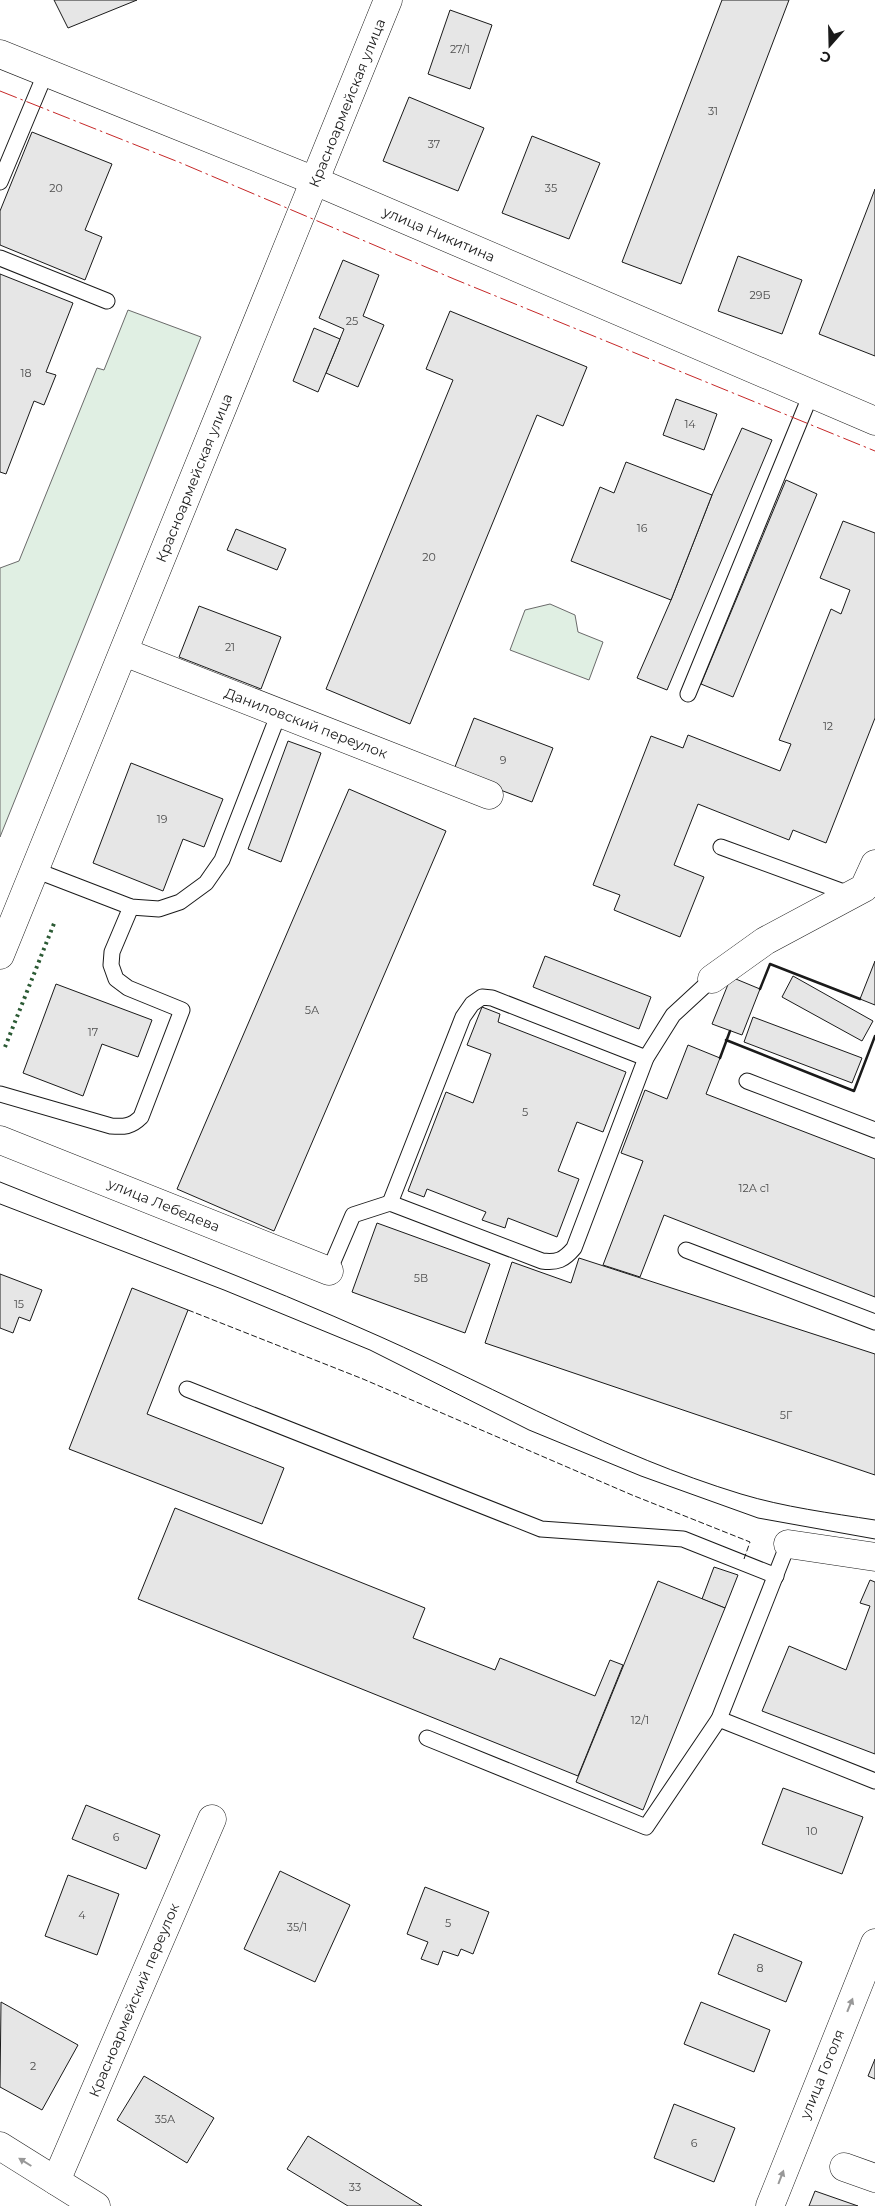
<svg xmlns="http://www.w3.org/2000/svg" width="875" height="2206" viewBox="0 0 875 2206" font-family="Montserrat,sans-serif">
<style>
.green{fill:#e0efe3;stroke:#6a6a6a}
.building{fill:#e6e6e6;stroke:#1a1a1a}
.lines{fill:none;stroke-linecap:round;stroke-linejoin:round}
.service-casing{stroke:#1a1a1a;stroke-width:17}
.minor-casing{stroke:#1a1a1a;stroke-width:29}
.tertiary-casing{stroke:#1a1a1a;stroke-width:29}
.secondary-casing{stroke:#1a1a1a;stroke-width:29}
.service{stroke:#fff;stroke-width:15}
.minor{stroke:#fff;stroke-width:28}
.tertiary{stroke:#fff;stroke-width:28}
.secondary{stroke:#fff;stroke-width:28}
.tram{stroke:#1a1a1a;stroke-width:1}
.hedge{stroke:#2b5a34;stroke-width:4;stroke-dasharray:2.5 4;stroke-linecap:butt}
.fence{stroke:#1a1a1a;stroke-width:1;stroke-dasharray:6 2.5;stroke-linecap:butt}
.wall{stroke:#1a1a1a;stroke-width:2.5}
.power{stroke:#c62828;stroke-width:1;stroke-dasharray:18 4 2.5 4;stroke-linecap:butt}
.oneway{fill:#989898}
.labels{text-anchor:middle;stroke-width:4;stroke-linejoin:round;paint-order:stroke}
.number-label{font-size:11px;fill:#4d4d4d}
.street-label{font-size:14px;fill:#1a1a1a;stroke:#fff}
</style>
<rect width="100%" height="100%" fill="#fff"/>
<g class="green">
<path d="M128,310L201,337L0,837V568L19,561L97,368L104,370Z"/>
<path d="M550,604L575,615L578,632L603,642L589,680L510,650L525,610Z"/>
</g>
<g class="building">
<path d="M54,0H137L68,28Z"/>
<path d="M722,0H789L681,284L622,262Z"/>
<path d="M450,10L492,25L470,89L428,74Z"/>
<path d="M409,97L484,128L458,191L383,161Z"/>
<path d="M32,132L112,164L85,230L102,237L85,280L0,245V211Z"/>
<path d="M532,136L600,163L569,239L502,213Z"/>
<path d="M875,189V356L819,334Z"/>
<path d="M738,256L802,280L782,334L718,311Z"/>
<path d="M343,260L379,275L363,316L384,325L358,387L326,373L344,329L319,318Z"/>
<path d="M0,274L73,303L46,372L56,375L44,405L34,401L6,474L0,472Z"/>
<path d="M450,311L587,367L563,426L537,415L410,724L326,689L453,380L426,369Z"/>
<path d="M314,328L340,339L318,392L293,381Z"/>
<path d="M676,399L717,414L704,450L663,435Z"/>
<path d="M742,428L772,440L667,690L637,678L671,600L712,495Z"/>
<path d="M626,462L712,495L671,600L571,561L600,487L614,493Z"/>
<path d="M786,480L817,494L733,697L701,684Z"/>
<path d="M843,521L875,533V718L826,843L793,830L789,840L698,804L674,865L704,877L680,937L614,910L620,895L593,885L651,736L683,748L688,735L780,771L791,744L779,740L831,609L841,614L850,590L820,578Z"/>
<path d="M236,529L286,549L277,570L227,550Z"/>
<path d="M199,606L281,637L261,689L179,657Z"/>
<path d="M474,718L553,748L532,802L453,772Z"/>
<path d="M288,741L321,753L281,862L248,849Z"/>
<path d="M131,763L223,799L204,847L183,839L163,891L93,863Z"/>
<path d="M349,789L446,831L274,1231L177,1189Z"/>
<path d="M545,956L651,997L639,1029L533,987Z"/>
<path d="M875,961V1005L860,999Z"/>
<path d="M793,976L873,1021L862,1041L782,997Z"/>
<path d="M731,977L760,989L742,1035L712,1024Z"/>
<path d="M56,984L152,1020L138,1057L102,1044L83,1096L23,1073Z"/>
<path d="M482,1007L500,1014L498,1022L626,1072L603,1132L577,1122L558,1171L579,1179L557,1237L508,1218L505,1228L482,1220L486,1212L427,1189L424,1197L408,1191L446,1092L473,1103L491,1054L467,1045Z"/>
<path d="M753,1017L862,1058L852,1083L744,1042Z"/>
<path d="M688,1045L720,1058L706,1094L875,1159V1297L664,1215L640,1277L603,1265L643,1161L621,1153L645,1090L667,1099Z"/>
<path d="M377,1223L490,1264L465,1333L352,1292Z"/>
<path d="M579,1258L875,1354V1475L485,1343L512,1262L571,1283Z"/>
<path d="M0,1274L42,1290L30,1321L19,1317L13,1333L0,1328Z"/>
<path d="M132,1288L188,1310L147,1414L284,1468L262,1524L69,1449Z"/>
<path d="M175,1508L425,1608L413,1638L495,1670L500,1658L595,1696L610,1660L623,1665L578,1776L138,1599Z"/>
<path d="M714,1567L738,1575L725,1608L702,1599Z"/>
<path d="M870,1580L875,1582V1754L762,1711L789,1646L846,1670L870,1606L860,1603Z"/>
<path d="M658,1581L725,1608L643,1810L576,1782Z"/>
<path d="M783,1788L863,1817L842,1874L762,1844Z"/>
<path d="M86,1805L160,1835L146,1869L72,1839Z"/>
<path d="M280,1871L350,1905L315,1982L244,1949Z"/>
<path d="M68,1875L119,1894L97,1955L45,1936Z"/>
<path d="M425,1887L489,1912L473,1954L461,1949L458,1956L443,1951L438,1965L421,1959L428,1942L407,1934Z"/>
<path d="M734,1934L802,1962L786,2002L718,1974Z"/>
<path d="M1,2002L78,2045L42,2110L0,2087Z"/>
<path d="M701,2002L770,2030L754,2072L684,2044Z"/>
<path d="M875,2059V2079L868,2076Z"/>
<path d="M144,2076L214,2118L187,2163L117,2120Z"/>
<path d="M674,2104L735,2128L714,2182L654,2158Z"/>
<path d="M308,2136L422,2206H348L287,2169Z"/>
<path d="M815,2191L858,2206H809Z"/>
</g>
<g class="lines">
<g class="service-casing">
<g id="service">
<path d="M0,182L46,72"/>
<path d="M0,258L107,301"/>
<path d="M688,694L811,394"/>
<path d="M721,847L852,895"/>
<path d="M35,870L131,907L159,909L180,902L206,883L222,860L279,713"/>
<path d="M747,1081L875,1130"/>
<path d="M0,1094L111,1126C124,1127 131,1127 141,1117L182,1010L128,988L116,979L111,965L112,952L131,907"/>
<path d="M390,1203L463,1017L472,1004L482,997L492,998L646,1058"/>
<path d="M686,1250L875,1322"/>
<path d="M329,1271L353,1215L390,1203L542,1261C557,1263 564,1260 574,1248L646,1058L673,1015L712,979"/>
<path d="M187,1389L541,1529L683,1539L776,1576"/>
<path d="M719,1719L875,1781"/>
<path d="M427,1738L646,1827L719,1719L788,1544"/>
</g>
</g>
<g class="minor-casing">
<g id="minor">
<path d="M124,652L489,795"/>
<path d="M712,979L765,941L864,888L875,864"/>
<path d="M0,1140L329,1271"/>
<path d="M788,1544L875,1557"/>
<path d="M844,2167L875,2178"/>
<path d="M56,2181L212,1819"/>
</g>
</g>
<g class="tertiary-casing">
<g id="tertiary">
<path d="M0,54L315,181L875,421"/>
<path d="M770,2206L875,1943"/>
</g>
</g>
<g class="secondary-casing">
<g id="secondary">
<path d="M0,955L388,0"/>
<path d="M0,2146L96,2206"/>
</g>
</g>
<use href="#service" class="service"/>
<use href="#minor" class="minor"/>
<use href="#tertiary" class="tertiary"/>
<use href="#secondary" class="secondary"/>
<g class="tram">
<path d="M0,1182C127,1233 256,1281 381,1337C502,1391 613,1455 741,1494C784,1507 830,1513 875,1520"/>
<path d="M0,1204L224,1290L370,1350L529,1430L641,1476L758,1518L875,1539"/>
</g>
<path class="hedge" d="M5,1047L55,921"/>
<path class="fence" d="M188,1310L363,1379L632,1495L750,1542L744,1559"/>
<g class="wall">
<path d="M760,989L770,964L860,999"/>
<path d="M726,1040L854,1091L875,1036"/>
<path d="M720,1058L730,1031"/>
</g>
<path class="power" d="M0,91L181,163L454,279L875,451"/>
</g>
<defs><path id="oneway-solid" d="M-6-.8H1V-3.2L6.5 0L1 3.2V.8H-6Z" transform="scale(1.25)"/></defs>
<g class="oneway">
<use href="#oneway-solid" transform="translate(850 2005) rotate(-68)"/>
<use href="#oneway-solid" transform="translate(25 2162) rotate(-148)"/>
<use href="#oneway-solid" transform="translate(781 2177) rotate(-69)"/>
</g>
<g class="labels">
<g class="number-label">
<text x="460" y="53">27/1</text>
<text x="713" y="115">31</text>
<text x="434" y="148">37</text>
<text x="56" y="192">20</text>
<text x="551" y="192">35</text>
<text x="760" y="299">29Б</text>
<text x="352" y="325">25</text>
<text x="26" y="377">18</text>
<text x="690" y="428">14</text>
<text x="642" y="532">16</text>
<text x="429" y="561">20</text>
<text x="230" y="651">21</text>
<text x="828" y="730">12</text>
<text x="503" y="764">9</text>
<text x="162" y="823">19</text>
<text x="312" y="1014">5А</text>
<text x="93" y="1036">17</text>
<text x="525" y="1116">5</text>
<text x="754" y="1192">12А с1</text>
<text x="421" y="1282">5В</text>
<text x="19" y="1308">15</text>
<text x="786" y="1419">5Г</text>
<text x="640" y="1724">12/1</text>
<text x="812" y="1835">10</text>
<text x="116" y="1841">6</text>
<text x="82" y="1919">4</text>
<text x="448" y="1927">5</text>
<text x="297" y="1931">35/1</text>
<text x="760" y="1972">8</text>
<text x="33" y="2070">2</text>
<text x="165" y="2123">35А</text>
<text x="694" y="2147">6</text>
<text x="355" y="2191">33</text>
</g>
<g class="street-label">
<text transform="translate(347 103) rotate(-68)" y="5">Красноармейская улица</text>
<text transform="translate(439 234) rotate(23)" y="5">улица Никитина</text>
<text transform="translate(194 478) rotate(-68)" y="5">Красноармейская улица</text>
<text transform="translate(306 723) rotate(21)" y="5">Даниловский переулок</text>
<text transform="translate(164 1205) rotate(22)" y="5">улица Лебедева</text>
<text transform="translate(134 2000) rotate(-67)" y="5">Красноармейский переулок</text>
<text transform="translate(822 2074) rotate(-68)" y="5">улица Гоголя</text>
</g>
</g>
<g transform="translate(830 45) rotate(200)" stroke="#ffffff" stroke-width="4" paint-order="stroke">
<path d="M0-4L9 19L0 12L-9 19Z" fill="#1a1a1a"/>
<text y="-8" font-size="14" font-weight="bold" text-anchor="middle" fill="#1a1a1a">С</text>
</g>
</svg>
